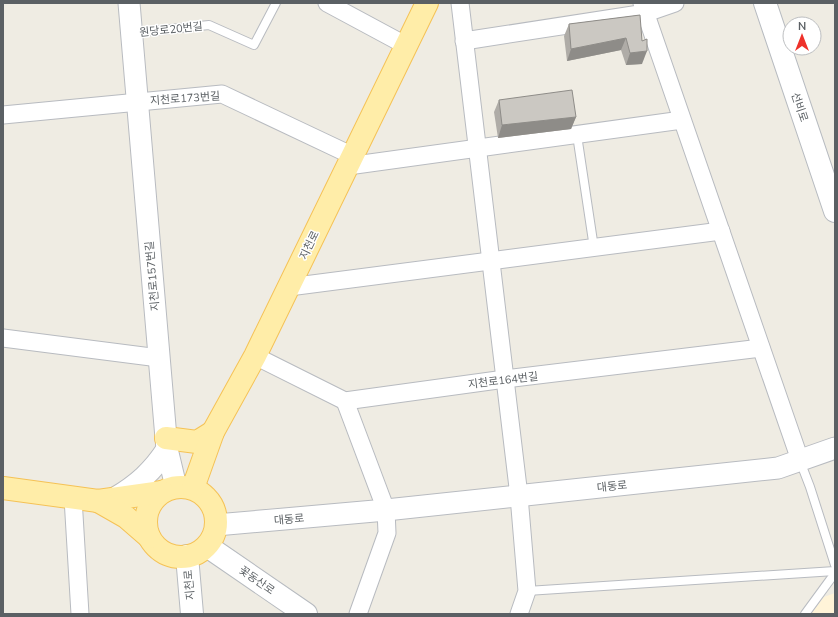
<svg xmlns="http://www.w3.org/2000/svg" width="838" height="617" viewBox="0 0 838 617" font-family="'Nunito Sans','Noto Sans KR',sans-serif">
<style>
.commercial{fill:#fff4d8}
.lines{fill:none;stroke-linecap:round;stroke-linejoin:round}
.service-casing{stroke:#b8bbc0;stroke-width:10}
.minor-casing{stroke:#b8bbc0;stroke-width:19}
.tertiary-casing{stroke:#b8bbc0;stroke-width:23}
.secondary-casing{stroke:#b7bbc0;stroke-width:24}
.primary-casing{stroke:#f5c256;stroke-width:24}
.service{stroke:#fff;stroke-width:8}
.minor{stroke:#fff;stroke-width:17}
.tertiary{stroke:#fff;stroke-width:21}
.secondary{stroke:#fff;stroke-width:22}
.primary{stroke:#ffeda8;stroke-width:22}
.wall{fill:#afaca7}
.shaded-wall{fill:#8e8c88}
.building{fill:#cbc8c2;stroke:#8e8c88}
.labels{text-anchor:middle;stroke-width:3;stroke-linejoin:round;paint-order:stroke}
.street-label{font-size:11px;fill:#5b6064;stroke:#fff}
</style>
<rect width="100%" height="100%" fill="#efece3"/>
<path class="commercial" d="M835,593V614H811L824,597Z"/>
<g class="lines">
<g class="service-casing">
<g id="service">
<path d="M132,33L209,25L254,45L276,3"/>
<path d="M577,135L594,248"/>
<path d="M800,461L810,487L835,565"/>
<path d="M527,591L835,571"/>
<path d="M805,614L835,573"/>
</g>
</g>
<g class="minor-casing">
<g id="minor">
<path d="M327,3L407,46"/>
<path d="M460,3L519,496L527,591L519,614"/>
<path d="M642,3L800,460"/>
<path d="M464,41L646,13L675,3"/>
<path d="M3,115L222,94L353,156"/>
<path d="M348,166L682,120"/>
<path d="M289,287L721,231"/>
<path d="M3,338L159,358"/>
<path d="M255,356L345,401L505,379L761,348"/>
<path d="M345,401L386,510L387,533L358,614"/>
<path d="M73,498L80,614"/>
</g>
</g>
<g class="tertiary-casing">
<g id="tertiary">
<path d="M129,3L166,438L167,449L176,487"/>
<path d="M115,498C137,485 153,471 167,449"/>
<path d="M216,525L386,510L778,468L835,448"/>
</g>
</g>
<g class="secondary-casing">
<g id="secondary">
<path d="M765,3L835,211"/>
<path d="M207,546L306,614"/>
<path d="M187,556L192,614"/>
</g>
</g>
<g class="primary-casing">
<g id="primary">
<path d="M166,438L197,442L213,432"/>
<circle cx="181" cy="522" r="35"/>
<path d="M3,488L98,501L162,492"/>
<path d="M193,488L213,432L255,356L427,3"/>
<path d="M98,501L126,517L149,537"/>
</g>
</g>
<use href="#service" class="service"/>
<use href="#minor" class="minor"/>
<use href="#tertiary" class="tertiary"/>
<use href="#secondary" class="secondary"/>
<use href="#primary" class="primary"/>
</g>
<g class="wall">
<path d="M640,15L642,64L626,65L621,50L567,61L564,36L569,24Z"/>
<path d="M499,100L576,117L571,129L498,138L494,112Z"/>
</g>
<g class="shaded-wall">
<path d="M626,38L621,50L567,61L571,49Z"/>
<path d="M647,51L642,64L626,65L630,53Z"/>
<path d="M576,117L571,129L498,138L502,125Z"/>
</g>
<g class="building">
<path d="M640,15L642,41L647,39V51L630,53L626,38L571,49L569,24Z"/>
<path d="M572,90L576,117L502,125L499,100Z"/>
</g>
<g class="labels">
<g class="street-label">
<text transform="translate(171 29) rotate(-6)" y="4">원당로20번길</text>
<text transform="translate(185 98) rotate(-4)" y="4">지천로173번길</text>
<text transform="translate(800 107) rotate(71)" y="4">선비로</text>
<text transform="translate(309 245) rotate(-64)" y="4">지천로</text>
<text transform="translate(152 276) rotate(-95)" y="4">지천로157번길</text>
<text transform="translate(503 380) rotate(-7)" y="4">지천로164번길</text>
<text transform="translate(612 486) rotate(-6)" y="4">대동로</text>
<text transform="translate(289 519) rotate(-5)" y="4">대동로</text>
<text transform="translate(257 580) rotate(35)" y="4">꽃동산로</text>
<text transform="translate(189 585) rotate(-95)" y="4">지천로</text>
</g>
</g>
<rect width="838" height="617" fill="none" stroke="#5b6064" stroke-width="8"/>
<g transform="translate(802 36)"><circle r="19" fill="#ffffff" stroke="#bdbfc1"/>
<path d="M0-3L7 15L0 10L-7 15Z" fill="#ee312a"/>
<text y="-6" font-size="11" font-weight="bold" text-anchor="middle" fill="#5b6064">N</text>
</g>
</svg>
